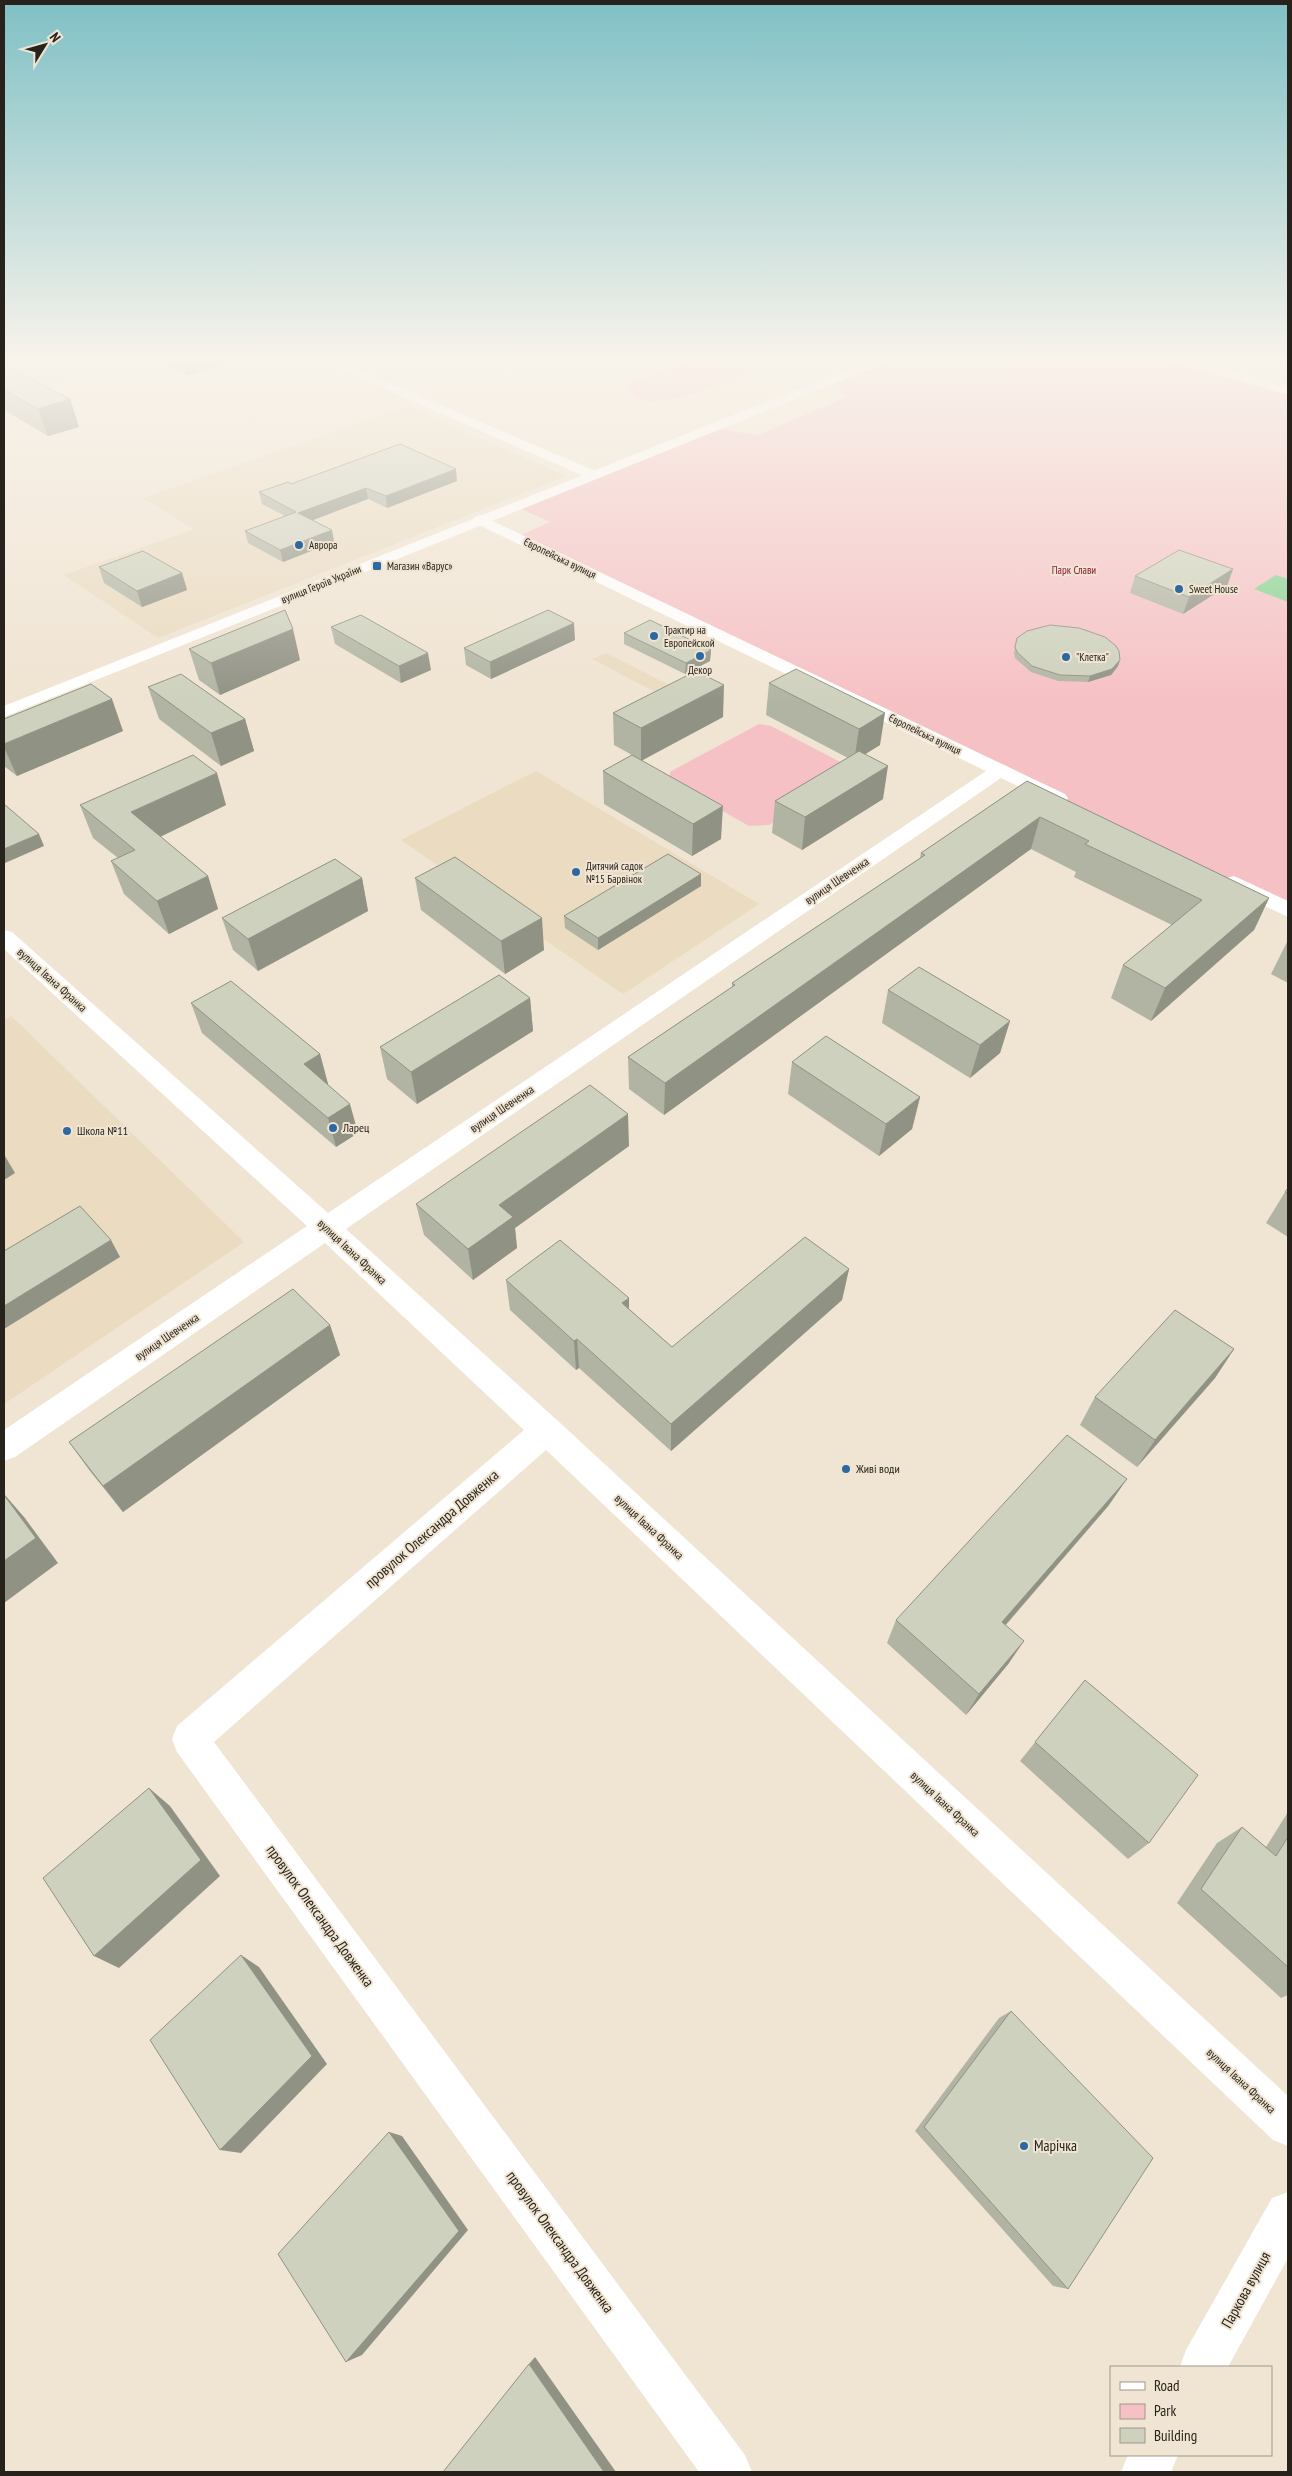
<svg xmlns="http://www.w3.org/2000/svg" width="1292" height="2476" viewBox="0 0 1292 2476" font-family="'PT Sans Narrow',sans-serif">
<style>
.built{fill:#eadbc1}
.green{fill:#f6c1c5}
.water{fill:#83d290}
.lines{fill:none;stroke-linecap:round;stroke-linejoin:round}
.minor{fill:#fff;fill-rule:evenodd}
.tertiary{fill:#fff;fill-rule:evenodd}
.wall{fill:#b1b4a3}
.shaded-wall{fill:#909284}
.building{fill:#ced1bd;stroke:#909284}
.poi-dot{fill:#2c69a0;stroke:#f0e4d2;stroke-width:2}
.labels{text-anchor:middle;stroke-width:4;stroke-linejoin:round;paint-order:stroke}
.far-poi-label{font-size:11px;fill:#27231c;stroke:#f0e4d2;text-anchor:start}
.far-street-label{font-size:11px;fill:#27231c;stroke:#f0e4d2}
.far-park-label{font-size:11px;fill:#8d1633;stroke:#f0e4d2}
.street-label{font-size:12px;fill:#27231c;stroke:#f0e4d2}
.poi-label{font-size:12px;fill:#27231c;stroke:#f0e4d2;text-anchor:start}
.near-street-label{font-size:15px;fill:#27231c;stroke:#f0e4d2}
.near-poi-label{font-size:15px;fill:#27231c;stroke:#f0e4d2;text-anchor:start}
</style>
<rect width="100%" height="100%" fill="#f0e4d2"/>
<g class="built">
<path d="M4,357H158L39,390L4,374Z"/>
<path d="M408,406L566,476L158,638L64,575L194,529L143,498Z"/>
<path d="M606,653L671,686L657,693L592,659Z"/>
<path d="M536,771L759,904L623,994L401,840Z"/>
<path d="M11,1016L244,1242L4,1404V1020Z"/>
</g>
<g class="green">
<path d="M701,357H756L762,363L755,370C735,378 639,423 628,388L635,381Z"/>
<path d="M890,357H1167L1288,391V910L517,537L550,522L515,506L709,428L758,435L847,397L832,379Z"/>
<path d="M759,724L771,726L850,767V777L769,825L749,826L670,781V772L677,768Z"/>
</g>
<path class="water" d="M1276,575L1288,579V602L1254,589Z"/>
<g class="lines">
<g class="minor">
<path d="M312,357H328L598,472L600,475L593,479L588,478Z"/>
<path d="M480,515L1065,794L1068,798L1065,802L1058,804L1051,802L1001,778L346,1229L557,1420L1288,2096V2146L1273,2140L546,1450L214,1742L745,2455L752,2472H699L177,1752L172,1739L177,1726L524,1430L325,1243L15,1457L4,1461V1430L307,1226L4,949V930L12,932L328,1213L986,771L475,523L472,520L475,517Z"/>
<path d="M1234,876L1288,901V917L1226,888L1223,883L1226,878Z"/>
<path d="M1288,2192V2258L1228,2367H1180L1186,2350L1272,2198Z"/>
<path d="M1128,2455H1178L1171,2472H1121Z"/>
</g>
<g class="tertiary">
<path d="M879,357H895L893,360L4,717V706Z"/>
<path d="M1165,357H1183L1288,387V395L1167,360Z"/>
</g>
</g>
<g class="wall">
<path d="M149,357H250L187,375Z"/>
<path d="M4,365L70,399L79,427L48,436L4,410Z"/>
<path d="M457,481L387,508L368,499L313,520L332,530L334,542L283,562L248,543L245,531L285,516L262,504L259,492L291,484Z"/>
<path d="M99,567L182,573L187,590L142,607L104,583Z"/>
<path d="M1233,569L1227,586L1183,614L1130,593L1135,576Z"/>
<path d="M331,627L431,670L401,683L335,644Z"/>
<path d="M624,633L711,650L710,661L685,674L624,644Z"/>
<path d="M1017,638L1120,660L1118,666L1111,675L1088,682L1058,681L1031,672L1015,658L1014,653Z"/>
<path d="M575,640L491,679L466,665L464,648Z"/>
<path d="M189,649L300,660L220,695L199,680Z"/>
<path d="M796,669L880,745L865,754L883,799L802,850L772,833L775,801L848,758L766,715L769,683Z"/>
<path d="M148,687L245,719L254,751L221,766L159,719Z"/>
<path d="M613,713L723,717L642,760L721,839L692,856L604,804L603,771L632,755L614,745Z"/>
<path d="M4,719L123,731L17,776L4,766Z"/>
<path d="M1027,781L1269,898L1254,930L1151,1021L1111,998L1123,965L1172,925L1074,877L1076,872L1031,849L664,1115L629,1089L628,1057L732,987V983L920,858L921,853Z"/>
<path d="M80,805H226L160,837L208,876L218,909L169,934L124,894L111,861L118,858L93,838Z"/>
<path d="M701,874V886L598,950L565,928L564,916Z"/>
<path d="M362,878L368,911L258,971L233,950L222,918Z"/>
<path d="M415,878L544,950L505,974L421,910Z"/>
<path d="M1288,940V983L1271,974Z"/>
<path d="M888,990L1010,1021L1000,1053L970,1078L882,1023Z"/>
<path d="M530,998L533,1031L417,1104L387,1079L380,1047Z"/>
<path d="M191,1003L320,1054L328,1084H327L358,1133L336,1147L202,1033Z"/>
<path d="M792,1062L920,1097L912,1129L879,1156L788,1094Z"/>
<path d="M629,1146L515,1228L517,1248L473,1280L424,1235L416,1204Z"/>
<path d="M1288,1188V1237L1266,1223L1285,1192Z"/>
<path d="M849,1269L842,1300L671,1451L579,1368L576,1370L510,1310L506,1280L629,1298V1309L672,1347Z"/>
<path d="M330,1325L340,1355L123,1512L89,1470L69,1442Z"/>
<path d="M1234,1349L1215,1378L1137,1467L1080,1425L1095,1397Z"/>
<path d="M1109,1505L1006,1625L1009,1663L966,1715L887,1643L896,1620Z"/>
<path d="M1085,1680L1149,1843L1128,1859L1020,1761Z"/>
<path d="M1288,1812V1995L1281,1998L1177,1903L1217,1843L1242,1827L1266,1847Z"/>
<path d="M1011,2011L1068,2289L1053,2286L915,2131L999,2018Z"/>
</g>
<g class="shaded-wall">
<path d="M190,357H250L187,375L183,359Z"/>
<path d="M70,399L79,427L48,436L38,409Z"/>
<path d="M456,469L457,481L387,508L386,496Z"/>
<path d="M366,488L368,499L300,525L298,513Z"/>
<path d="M332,530L334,542L283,562L280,550Z"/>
<path d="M1233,569L1227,586L1183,614L1189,597Z"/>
<path d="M182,573L187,590L142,607L137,591Z"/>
<path d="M574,623L575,640L491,679L490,662Z"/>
<path d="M293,629L300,660L220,695L211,663Z"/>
<path d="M711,650L710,661L685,674L686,663Z"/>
<path d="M428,653L431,670L401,683L399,666Z"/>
<path d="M1120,660L1118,666L1111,675L1088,682L1090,676Z"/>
<path d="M724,685L723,717L641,761V728Z"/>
<path d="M112,699L123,731L17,776L4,747V744Z"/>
<path d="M885,713L880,745L854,761L859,729Z"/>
<path d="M245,719L254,751L221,766L211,733Z"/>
<path d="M888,766L883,799L802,850L805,817Z"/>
<path d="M217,773L226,805L143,845L131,812Z"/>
<path d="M723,806L721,839L692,856L693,824Z"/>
<path d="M1040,817L1031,849L664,1115L665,1083Z"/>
<path d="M39,834L44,846L5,863L4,862V849Z"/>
<path d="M701,874V886L598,950V938Z"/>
<path d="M208,876L218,909L169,934L157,901Z"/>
<path d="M362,878L368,911L258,971L248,939Z"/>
<path d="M1269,898L1254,930L1151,1021L1165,988Z"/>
<path d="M542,918L544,950L505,974L501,941Z"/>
<path d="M530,998L533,1031L417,1104L411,1072Z"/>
<path d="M1010,1021L1000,1053L970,1078L980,1045Z"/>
<path d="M320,1054L328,1084L312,1093L304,1064Z"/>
<path d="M920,1097L912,1129L879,1156L886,1124Z"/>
<path d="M350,1104L358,1133L336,1147L328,1118Z"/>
<path d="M628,1114L629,1146L515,1228L517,1248L473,1280L468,1249L499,1205Z"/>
<path d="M5,1156L15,1173L4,1180V1157Z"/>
<path d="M111,1240L120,1257L4,1329V1306Z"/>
<path d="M849,1269L842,1300L671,1451V1424Z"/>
<path d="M629,1298V1327L622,1303Z"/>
<path d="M330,1325L340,1355L123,1512L103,1486Z"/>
<path d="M577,1339L579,1368L576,1370L574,1341Z"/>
<path d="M1234,1349L1215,1378L1137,1467L1155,1440Z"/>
<path d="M1127,1479L1109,1505L988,1645L1002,1622Z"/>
<path d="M4,1494L24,1517L58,1563L4,1603Z"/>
<path d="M1024,1641L1009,1663L966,1715L979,1694Z"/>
<path d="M149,1788L170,1806L220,1876L119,1968L94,1956Z"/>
<path d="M241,1955L259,1967L327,2064L241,2153L220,2150Z"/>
<path d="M389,2132L402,2136L468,2230L362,2355L346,2362Z"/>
<path d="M535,2357L616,2472H604L529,2364Z"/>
</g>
<g class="building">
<path d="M179,357H190L183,359Z"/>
<path d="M4,365L70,399L38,409L4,389Z"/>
<path d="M400,444L456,469L386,496L366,488L298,513L332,530L280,550L245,531L296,512L259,492L288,482L291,484Z"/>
<path d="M1179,550L1233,569L1189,597L1135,576Z"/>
<path d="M143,551L182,573L137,591L99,567Z"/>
<path d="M285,610L293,629L211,663L189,649Z"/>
<path d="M548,610L574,623L490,662L464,648Z"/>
<path d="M361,615L428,653L399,666L331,627Z"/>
<path d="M650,620L711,650L686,663L624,633Z"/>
<path d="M1050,625L1079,628L1105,637L1116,646L1119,651L1120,660L1112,669L1090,676L1060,675L1032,666L1017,652L1015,647L1017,638L1027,631Z"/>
<path d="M796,669L885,713L859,729L769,683Z"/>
<path d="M696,671L724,685L641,728L613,713Z"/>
<path d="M181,674L245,719L211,733L148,687Z"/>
<path d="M91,684L112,699L4,744V719Z"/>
<path d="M859,751L888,766L805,817L775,801Z"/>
<path d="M193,755L217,773L131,812L208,876L157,901L111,861L135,850L80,805Z"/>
<path d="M632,755L723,806L693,824L603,771Z"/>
<path d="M1027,781L1269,898L1165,988L1123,965L1202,900L1085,844L1089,841L1040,817L665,1083L628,1057L735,985L732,983L925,855L921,853Z"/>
<path d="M4,804L39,834L4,849Z"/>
<path d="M668,854L701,874L598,938L564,916Z"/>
<path d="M455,857L542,918L501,941L415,878Z"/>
<path d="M335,859L362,878L248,939L222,918Z"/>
<path d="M919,967L1010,1021L980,1045L888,990Z"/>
<path d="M499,975L530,998L411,1072L380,1047Z"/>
<path d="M231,981L320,1054L304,1064L350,1104L328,1118L191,1003Z"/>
<path d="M826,1036L920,1097L886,1124L792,1062Z"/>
<path d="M590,1085L628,1114L499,1205L513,1217L468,1249L416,1204Z"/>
<path d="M1288,1188V1194L1285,1192Z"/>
<path d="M80,1206L111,1240L4,1306V1251Z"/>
<path d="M805,1237L849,1269L671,1424L577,1339L574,1341L506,1280L560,1240L629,1298L622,1303L672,1347Z"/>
<path d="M293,1289L330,1325L103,1486L69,1442Z"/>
<path d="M1175,1310L1234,1349L1155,1440L1095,1397Z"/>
<path d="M1067,1435L1127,1479L1002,1622L1024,1641L979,1694L896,1620Z"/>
<path d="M4,1495L36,1538L4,1561Z"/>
<path d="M1085,1680L1198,1775L1149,1843L1035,1742Z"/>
<path d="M149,1788L201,1860L94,1956L43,1878Z"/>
<path d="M1242,1827L1276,1856L1288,1837V1967L1201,1889Z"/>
<path d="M241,1955L312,2056L220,2150L150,2040Z"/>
<path d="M1011,2011L1153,2158L1068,2289L924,2127Z"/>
<path d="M389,2132L459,2231L346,2362L278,2254Z"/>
<path d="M529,2364L604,2472H443Z"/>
</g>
<linearGradient id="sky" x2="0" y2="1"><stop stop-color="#7fc0c5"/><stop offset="0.51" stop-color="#f8f3eb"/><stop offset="1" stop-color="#f8f3eb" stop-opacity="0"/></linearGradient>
<rect width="1292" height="703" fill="url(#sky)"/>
<g class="poi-dot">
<circle cx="299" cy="545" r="5"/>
<rect x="372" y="561" width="10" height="10" rx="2.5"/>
<circle cx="1179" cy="589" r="5"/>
<circle cx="654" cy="636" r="5"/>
<circle cx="700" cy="656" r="5"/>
<circle cx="1066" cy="657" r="5"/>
<circle cx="576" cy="872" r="5"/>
<circle cx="333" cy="1128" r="5"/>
<circle cx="67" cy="1131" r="5"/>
<circle cx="846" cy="1469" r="5"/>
<circle cx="1024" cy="2146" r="5"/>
</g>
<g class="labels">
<g class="far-poi-label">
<text x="309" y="549">Аврора</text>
<text x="387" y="570">Магазин «Варус»</text>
<text x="1189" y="593">Sweet House</text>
<text x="664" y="634">Трактир на<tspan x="664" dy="13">Европейской</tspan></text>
<text x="1076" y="661">"Клетка"</text>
<text x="700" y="674" text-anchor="middle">Декор</text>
<text x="586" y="870">Дитячий садок<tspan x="586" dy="13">№15 Барвінок</tspan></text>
</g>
<g class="far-street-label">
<text transform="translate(560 558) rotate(26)" y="4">Європейська вулиця</text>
<text transform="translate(321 584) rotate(-22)" y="4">вулиця Героїв України</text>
<text transform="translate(925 734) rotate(26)" y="4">Європейська вулиця</text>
</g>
<g class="far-park-label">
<text x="1074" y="574">Парк Слави</text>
</g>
<g class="street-label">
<text transform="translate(837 881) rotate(-34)" y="4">вулиця Шевченка</text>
<text transform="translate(52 980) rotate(42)" y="4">вулиця Івана Франка</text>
<text transform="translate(502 1109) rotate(-34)" y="4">вулиця Шевченка</text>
<text transform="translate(352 1252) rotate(43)" y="4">вулиця Івана Франка</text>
<text transform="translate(167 1337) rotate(-34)" y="4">вулиця Шевченка</text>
<text transform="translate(649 1527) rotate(43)" y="4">вулиця Івана Франка</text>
<text transform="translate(945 1804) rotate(43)" y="4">вулиця Івана Франка</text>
<text transform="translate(1241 2081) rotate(43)" y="4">вулиця Івана Франка</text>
</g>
<g class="poi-label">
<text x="343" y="1132">Ларец</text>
<text x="77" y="1135">Школа №11</text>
<text x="856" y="1473">Живі води</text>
</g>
<g class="near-street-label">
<text transform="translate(432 1529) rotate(-41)" y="5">провулок Олександра Довженка</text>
<text transform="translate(320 1916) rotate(54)" y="5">провулок Олександра Довженка</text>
<text transform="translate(560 2242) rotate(54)" y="5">провулок Олександра Довженка</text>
<text transform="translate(1246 2290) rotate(-61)" y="5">Паркова вулиця</text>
</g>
<g class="near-poi-label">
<text x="1034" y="2151">Марічка</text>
</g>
</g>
<rect width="1292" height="2476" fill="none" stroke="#27231c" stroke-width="10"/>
<rect x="1110" y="2366" width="162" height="90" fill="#f0e4d2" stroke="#a09789"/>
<rect x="1120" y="2382" width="25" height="8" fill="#ffffff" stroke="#a09789"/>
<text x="1154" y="2391" font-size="15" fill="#27231c">Road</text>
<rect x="1120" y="2404" width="25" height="15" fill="#f6c1c5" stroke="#a09789"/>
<text x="1154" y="2416" font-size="15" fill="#27231c">Park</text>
<rect x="1120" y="2428" width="25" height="15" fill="#ced1bd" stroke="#a09789"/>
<text x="1154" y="2441" font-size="15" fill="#27231c">Building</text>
<g transform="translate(45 45) rotate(53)" stroke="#f0e4d2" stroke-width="4" paint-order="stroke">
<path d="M0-4L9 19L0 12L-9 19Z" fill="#27231c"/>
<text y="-8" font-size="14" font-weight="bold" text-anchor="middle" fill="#27231c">N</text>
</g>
</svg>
